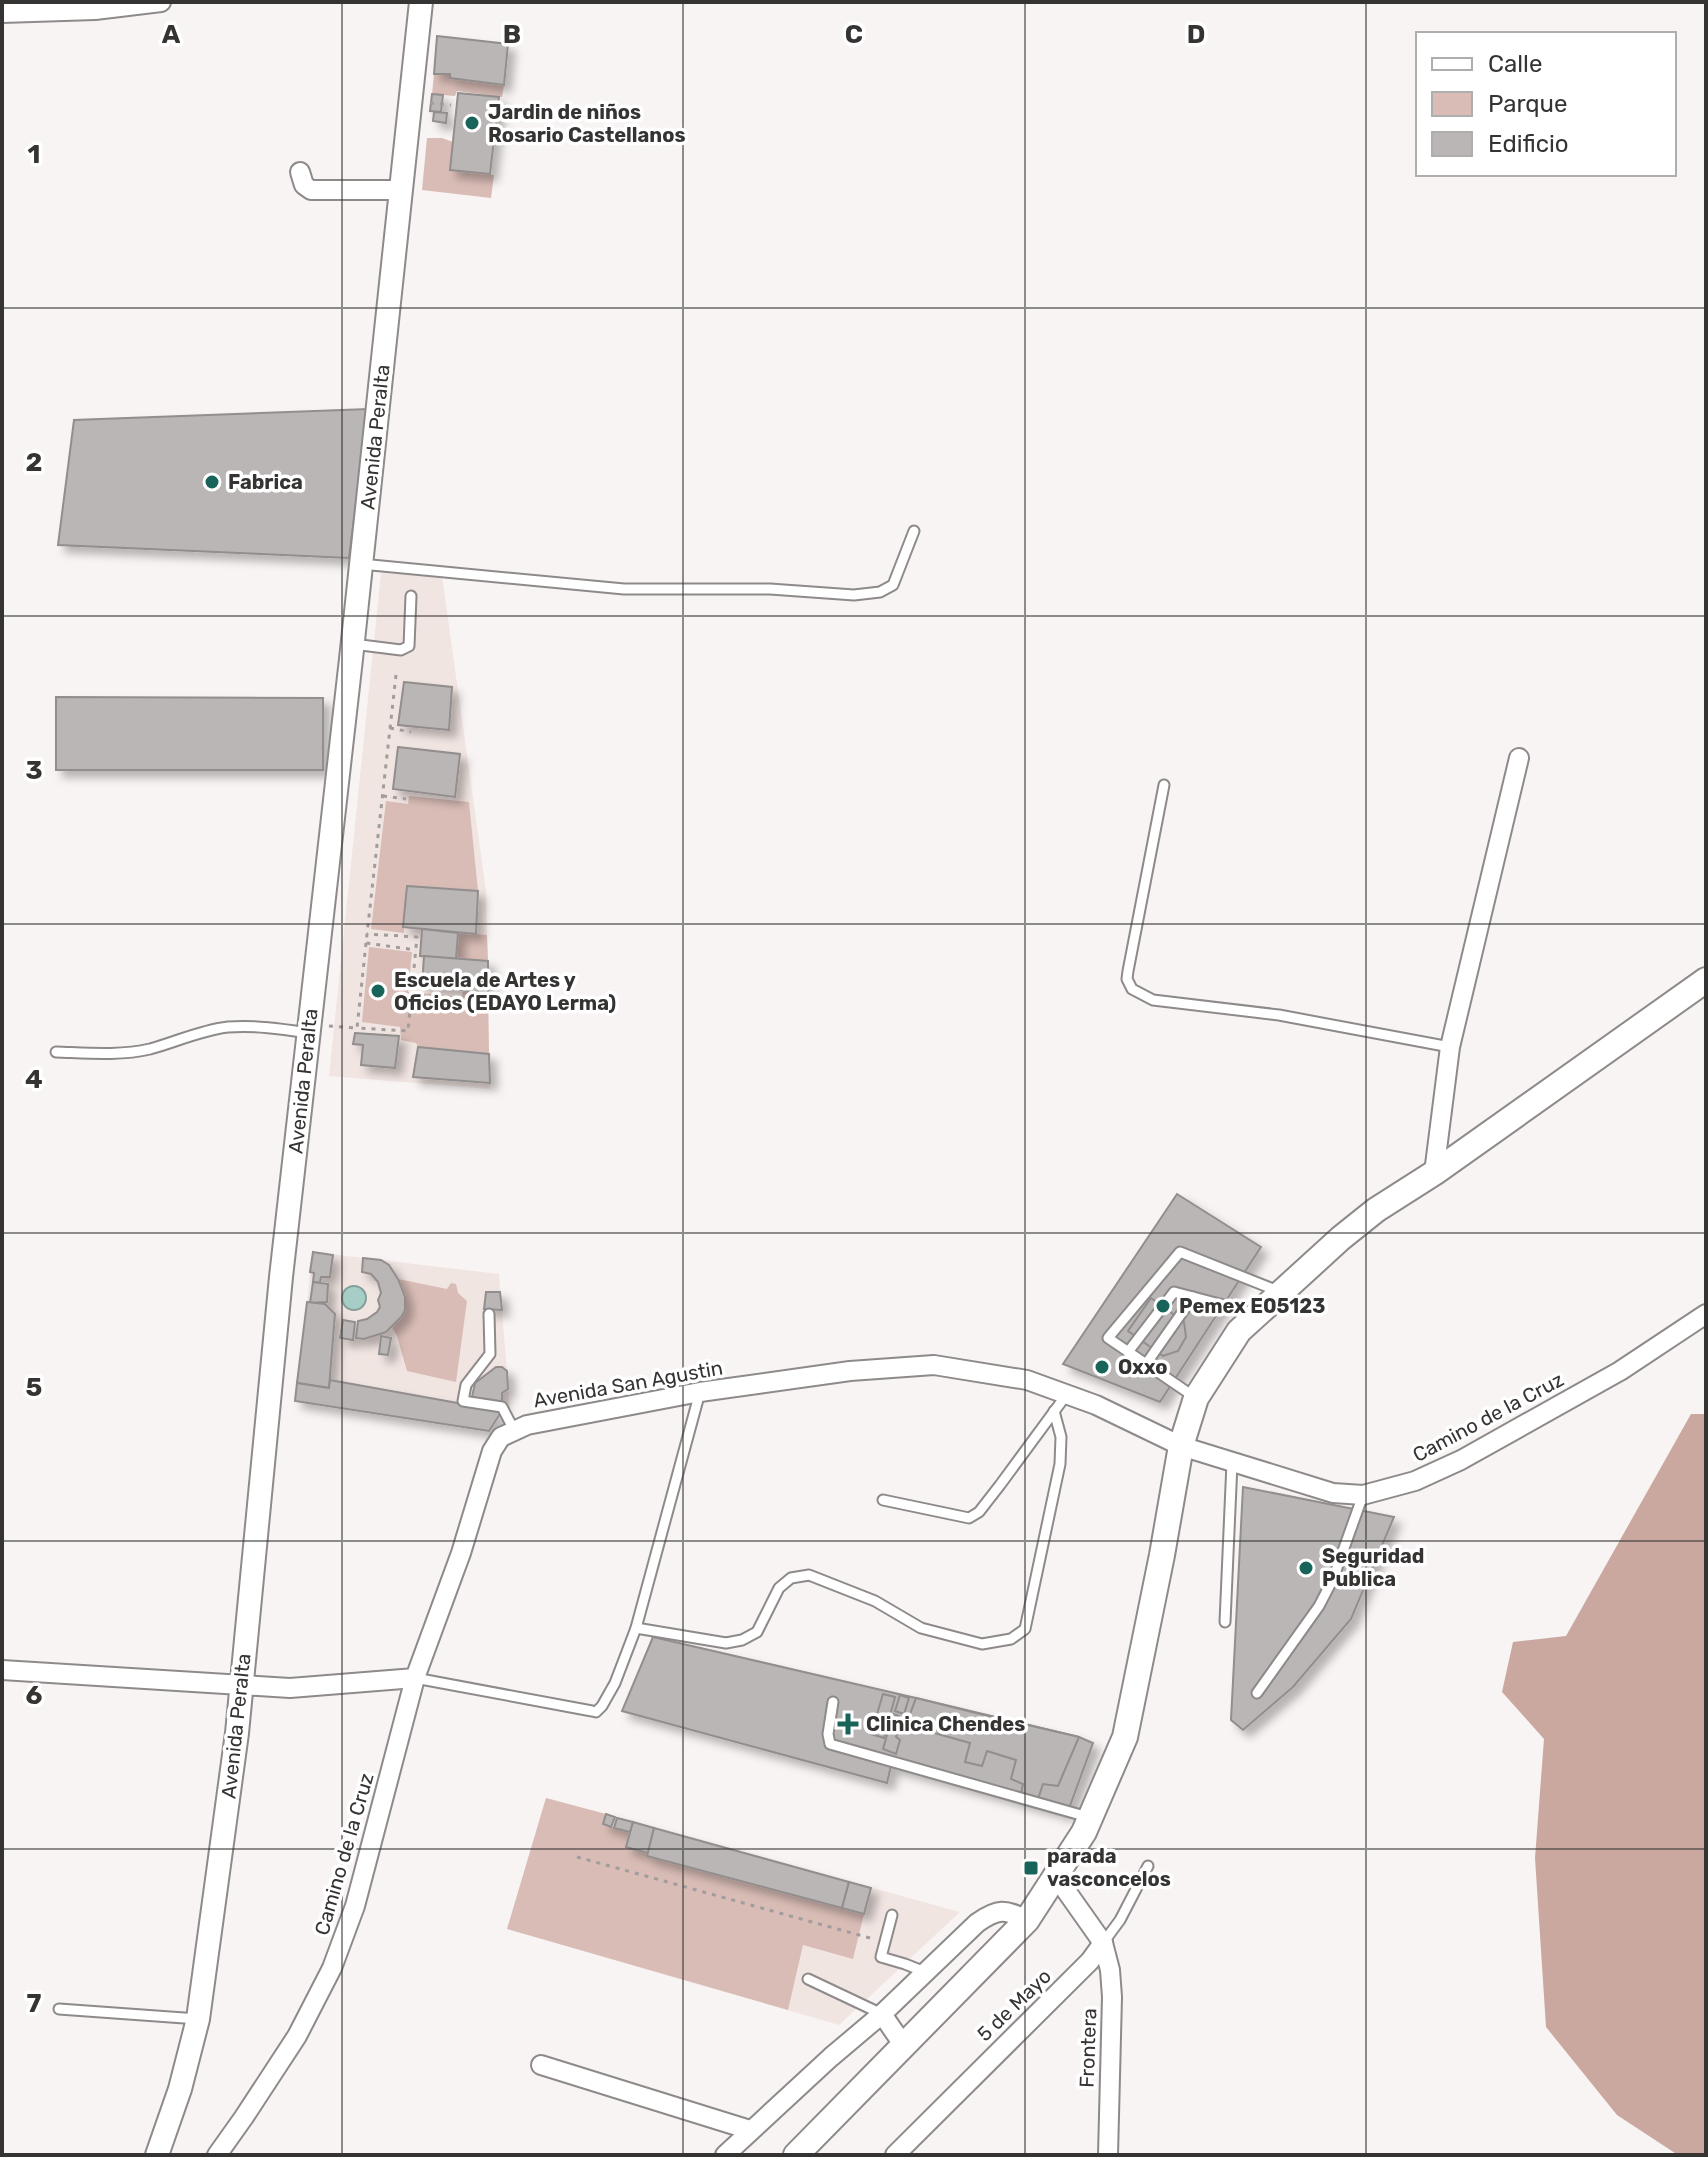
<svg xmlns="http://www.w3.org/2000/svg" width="1708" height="2157" viewBox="0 0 1708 2157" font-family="Rubik,sans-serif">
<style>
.built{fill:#f1e5e2}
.green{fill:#d9bcb6}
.forest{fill:#caa79f}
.water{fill:#a6cdc6;stroke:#849f9a;stroke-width:2}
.building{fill:#bab6b5;stroke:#928e8d;stroke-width:2;filter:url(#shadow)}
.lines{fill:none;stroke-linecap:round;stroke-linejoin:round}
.service-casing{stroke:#8d8a89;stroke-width:13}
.minor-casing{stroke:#8d8a89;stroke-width:22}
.tertiary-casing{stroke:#8d8a89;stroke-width:26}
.secondary-casing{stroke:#8d8a89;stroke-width:28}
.path{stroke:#a09d9c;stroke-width:3;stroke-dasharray:4 6;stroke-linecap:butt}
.service{stroke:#fff;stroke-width:9}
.minor{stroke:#fff;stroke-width:18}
.tertiary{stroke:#fff;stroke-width:22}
.secondary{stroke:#fff;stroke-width:24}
.grid{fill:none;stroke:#353433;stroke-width:2;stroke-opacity:0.55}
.poi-dot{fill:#18635a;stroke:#fff;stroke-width:3}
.labels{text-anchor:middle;stroke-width:7;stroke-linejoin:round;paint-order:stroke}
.poi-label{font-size:20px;font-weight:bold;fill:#353433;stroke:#fff;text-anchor:start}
.street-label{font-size:20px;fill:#353433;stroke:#fff}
.grid-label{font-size:26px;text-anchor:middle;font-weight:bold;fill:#353433;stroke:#fff;stroke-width:7;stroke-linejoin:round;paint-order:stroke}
</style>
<defs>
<filter id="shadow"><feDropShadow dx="7" dy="7" stdDeviation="4" flood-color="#0004"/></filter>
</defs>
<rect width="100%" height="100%" fill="#f8f4f3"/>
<g class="built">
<path d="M381,573L442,576L486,891L490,1089L329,1076Z"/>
<path d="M313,1252L499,1274L510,1410L502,1411L489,1431L295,1401Z"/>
<path d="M546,1798L960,1912L839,2025L507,1929Z"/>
</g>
<g class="green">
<path d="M434,74H450V78L504,85L502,97L457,91L455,96L432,94Z"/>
<path d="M427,138H442L453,142L450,170L494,175L491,198L422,190Z"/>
<path d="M409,796L469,802L478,891L407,886L404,933L371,929L386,801L408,804Z"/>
<path d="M458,933L487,935L488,961L456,959Z"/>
<path d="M369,947L412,952L408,992L462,997L463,990L488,993L489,1054L418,1047L416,1043L401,1040L400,1027L362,1022Z"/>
<path d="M398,1279L447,1289L451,1283L456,1284L458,1293L467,1301L456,1382L407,1371L397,1336L392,1327C409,1309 407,1301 398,1279Z"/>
<path d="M546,1798L606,1814L603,1824L630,1832L626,1847L648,1853V1856L864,1914L853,1959L803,1945L788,2010L507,1929Z"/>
</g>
<path class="forest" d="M1691,1414H1706V2155H1678L1617,2115L1546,2027L1535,1858L1544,1739L1502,1692L1513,1642L1566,1636Z"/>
<circle class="water" cx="354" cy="1298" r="12"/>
<g class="building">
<path d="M437,36L508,44L504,85L450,78V74H434Z"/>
<path d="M458,93L499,97L490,174L450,170Z"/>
<path d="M432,94L443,95L441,112L430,111Z"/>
<path d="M434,112L447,113L446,123L433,121Z"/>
<path d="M368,409L349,558L58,545L74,420Z"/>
<path d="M404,682L452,687L449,730L398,725Z"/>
<path d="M56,697L323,698V770H56Z"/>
<path d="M398,747L460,754L455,797L393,789Z"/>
<path d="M407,886L478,891L476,934L403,927Z"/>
<path d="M422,929L458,933L456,959L420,956Z"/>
<path d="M424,956L488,961V993L422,986Z"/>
<path d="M355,1033L399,1036L395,1068L361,1065L363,1045L353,1044Z"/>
<path d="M418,1047L489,1054L490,1083L413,1077Z"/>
<path d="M1177,1194L1261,1247L1160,1402L1063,1364Z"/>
<path d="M313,1252L333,1255L330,1277H321L320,1283L313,1282L314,1273L310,1272Z"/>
<path d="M363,1258L381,1260L389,1265L398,1279L405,1297V1310L402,1316L386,1332L364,1339L356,1338L358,1321L367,1319L377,1312L380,1307L378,1300L381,1293L378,1282L371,1274L362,1272Z"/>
<path d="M313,1282L328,1284L327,1302L310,1303Z"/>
<path d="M486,1292H500L502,1310L484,1309Z"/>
<path d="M1151,1298L1184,1322L1186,1337L1178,1351L1163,1356L1128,1331Z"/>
<path d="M307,1302L325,1304L335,1314L329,1388L297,1383Z"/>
<path d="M343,1320L355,1322L353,1340L340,1338Z"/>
<path d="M381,1336L391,1338L388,1355L379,1354Z"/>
<path d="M496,1367H502L507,1371L508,1389L502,1393V1403L472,1397L475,1383Z"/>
<path d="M330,1380L502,1411L489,1431L295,1401L297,1383L329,1388Z"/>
<path d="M1243,1487L1394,1517L1351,1619L1293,1687L1243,1730L1231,1720Z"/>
<path d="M653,1637L916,1698L1079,1737L1093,1743L1067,1814L891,1766L887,1783L622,1711Z"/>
<path d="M883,1694L895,1697L884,1738L871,1734Z"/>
<path d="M900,1695L909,1698L904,1714L895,1711Z"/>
<path d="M916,1698L972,1712L1079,1737L1058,1786L1043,1784L1038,1799L1021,1794L1023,1784L1011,1779L1016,1760L987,1751L982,1766L965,1762L970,1743L906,1725Z"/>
<path d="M893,1714L899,1716L896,1727L899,1729L896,1737L900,1740L896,1754L883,1749Z"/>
<path d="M606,1814L615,1817L611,1827L603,1824Z"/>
<path d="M617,1818L633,1822L630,1832L614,1828Z"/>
<path d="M633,1822L654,1828L648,1853L626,1847Z"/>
<path d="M654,1828L849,1882L842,1908L647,1856Z"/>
<path d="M849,1882L871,1888L864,1914L842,1908Z"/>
</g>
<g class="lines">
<g class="service-casing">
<g id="service">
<path d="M361,564L624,589H770L854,595L880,592L893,585L914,531"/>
<path d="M353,644L401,650L409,646L411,596"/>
<path d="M1164,785L1128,971L1127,979L1132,989L1153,1000L1279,1015L1450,1047"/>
<path d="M56,1052C87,1053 120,1056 150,1049C176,1042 201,1030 228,1027C256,1025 282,1029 309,1033"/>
<path d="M489,1314L490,1354L466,1385L463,1401L502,1407L514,1430"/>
<path d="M1128,1352L1174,1292L1254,1313"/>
<path d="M1146,1364L1193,1297"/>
<path d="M1196,1398L1108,1338L1180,1252L1278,1291"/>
<path d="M883,1500L969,1518L979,1512L1000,1485L1067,1394"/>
<path d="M1225,1622L1232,1463"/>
<path d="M636,1628L726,1643L742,1640L757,1632L779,1588L791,1578L809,1575L875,1601L921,1628L982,1644L1011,1639L1025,1629L1060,1464L1061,1437L1054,1411"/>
<path d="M415,1678L592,1711L596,1712L602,1706L615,1683L636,1628L700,1392"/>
<path d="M1257,1693L1319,1606L1333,1579L1363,1495"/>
<path d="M833,1702L828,1734L830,1744L1088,1817"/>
<path d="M892,1915L881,1957L905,1964L925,1972"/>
<path d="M1103,1943L1120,1920L1148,1866"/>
<path d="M808,1979L882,2014"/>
<path d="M59,2009L198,2019"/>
</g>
</g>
<g class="minor-casing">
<g id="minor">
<path d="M2,13L95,10L161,2"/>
<path d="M300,172L304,185L311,190H401"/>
<path d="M1434,1173L1450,1047L1519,758"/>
<path d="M2,1670L290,1688L415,1678L461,1553L492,1451L501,1437L527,1425L700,1392L850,1371L934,1365L1027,1380L1096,1405L1181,1446L1333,1493L1363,1495L1415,1481L1461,1460L1620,1371L1706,1314"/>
<path d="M1103,1943L1110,1970L1112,1997L1108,2155"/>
<path d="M882,2014L904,2046"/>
<path d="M541,2065L750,2130"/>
<path d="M217,2155L244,2117L297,2036L332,1968L355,1906L415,1678"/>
<path d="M725,2155L831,2057L882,2014L977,1923C998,1908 1005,1909 1027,1920"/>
<path d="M895,2155L1090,1961L1103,1943L1055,1875"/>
</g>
</g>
<g class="tertiary-casing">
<path id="tertiary" d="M157,2155L180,2089L198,2019L237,1733L281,1277L351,659L421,2"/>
</g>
<g class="secondary-casing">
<path id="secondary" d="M796,2155L1027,1920L1084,1832L1125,1737L1162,1555L1181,1446L1196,1398L1239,1331L1341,1238L1376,1210L1434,1173L1706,980"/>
</g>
<g class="path">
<path d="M430,103L451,105"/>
<path d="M396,675L366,943L416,950"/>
<path d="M390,728L411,732"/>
<path d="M383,796L406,799"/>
<path d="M366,943L357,1028L408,1031L417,937L367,934"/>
<path d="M329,1026L357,1028"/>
<path d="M577,1857L870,1938"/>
</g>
<use href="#service" class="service"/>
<use href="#minor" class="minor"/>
<use href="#tertiary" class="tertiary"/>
<use href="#secondary" class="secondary"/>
</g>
<path class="grid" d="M342,2V2155M683,2V2155M1025,2V2155M1366,2V2155M2,308H1706M2,616H1706M2,924H1706M2,1233H1706M2,1541H1706M2,1849H1706"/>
<g class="poi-dot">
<circle cx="472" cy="123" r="8"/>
<circle cx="212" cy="482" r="8"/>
<circle cx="378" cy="991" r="8"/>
<circle cx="1163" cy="1306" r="8"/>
<circle cx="1102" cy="1367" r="8"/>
<circle cx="1306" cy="1568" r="8"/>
<path d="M844 1712h8v8h8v8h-8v8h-8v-8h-8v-8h8z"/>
<rect x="1023" y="1860" width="16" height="16" rx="4"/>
</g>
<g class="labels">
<g class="poi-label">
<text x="488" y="119">Jardin de niños<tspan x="488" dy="23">Rosario Castellanos</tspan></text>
<text x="228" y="489">Fabrica</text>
<text x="394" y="987">Escuela de Artes y<tspan x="394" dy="23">Oficios (EDAYO Lerma)</tspan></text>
<text x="1179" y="1313">Pemex E05123</text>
<text x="1118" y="1374">Oxxo</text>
<text x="1322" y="1563">Seguridad<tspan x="1322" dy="23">Publica</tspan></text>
<text x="866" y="1731">Clinica Chendes</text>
<text x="1047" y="1863">parada<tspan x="1047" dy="23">vasconcelos</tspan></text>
</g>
<g class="street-label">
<text transform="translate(375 437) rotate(-84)" y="7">Avenida Peralta</text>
<text transform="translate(303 1081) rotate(-84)" y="7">Avenida Peralta</text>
<text transform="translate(628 1384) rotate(-10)" y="7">Avenida San Agustin</text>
<text transform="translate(1488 1417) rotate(-28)" y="7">Camino de la Cruz</text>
<text transform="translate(236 1726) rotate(-84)" y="7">Avenida Peralta</text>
<text transform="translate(344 1854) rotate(-74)" y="7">Camino de la Cruz</text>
<text transform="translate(1014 2005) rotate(-44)" y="7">5 de Mayo</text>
<text transform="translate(1088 2048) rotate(-88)" y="7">Frontera</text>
</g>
</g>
<g class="grid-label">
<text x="171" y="43">A</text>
<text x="512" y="43">B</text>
<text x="854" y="43">C</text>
<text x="1196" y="43">D</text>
<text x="34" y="163">1</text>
<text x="34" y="471">2</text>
<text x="34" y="779">3</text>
<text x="34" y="1088">4</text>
<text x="34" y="1396">5</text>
<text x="34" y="1704">6</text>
<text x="34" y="2012">7</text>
</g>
<rect width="1708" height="2157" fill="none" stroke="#353433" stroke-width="8"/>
<rect x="1416" y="32" width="260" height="144" fill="#ffffff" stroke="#aeaead" stroke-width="2"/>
<rect x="1432" y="58" width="40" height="12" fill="#ffffff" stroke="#aeaead" stroke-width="2"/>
<text x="1488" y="72" font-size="24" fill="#353433">Calle</text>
<rect x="1432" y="92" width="40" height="24" fill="#d9bcb6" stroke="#aeaead" stroke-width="2"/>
<text x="1488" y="112" font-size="24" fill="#353433">Parque</text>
<rect x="1432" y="132" width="40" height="24" fill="#bab6b5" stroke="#aeaead" stroke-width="2"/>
<text x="1488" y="152" font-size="24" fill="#353433">Edificio</text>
</svg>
